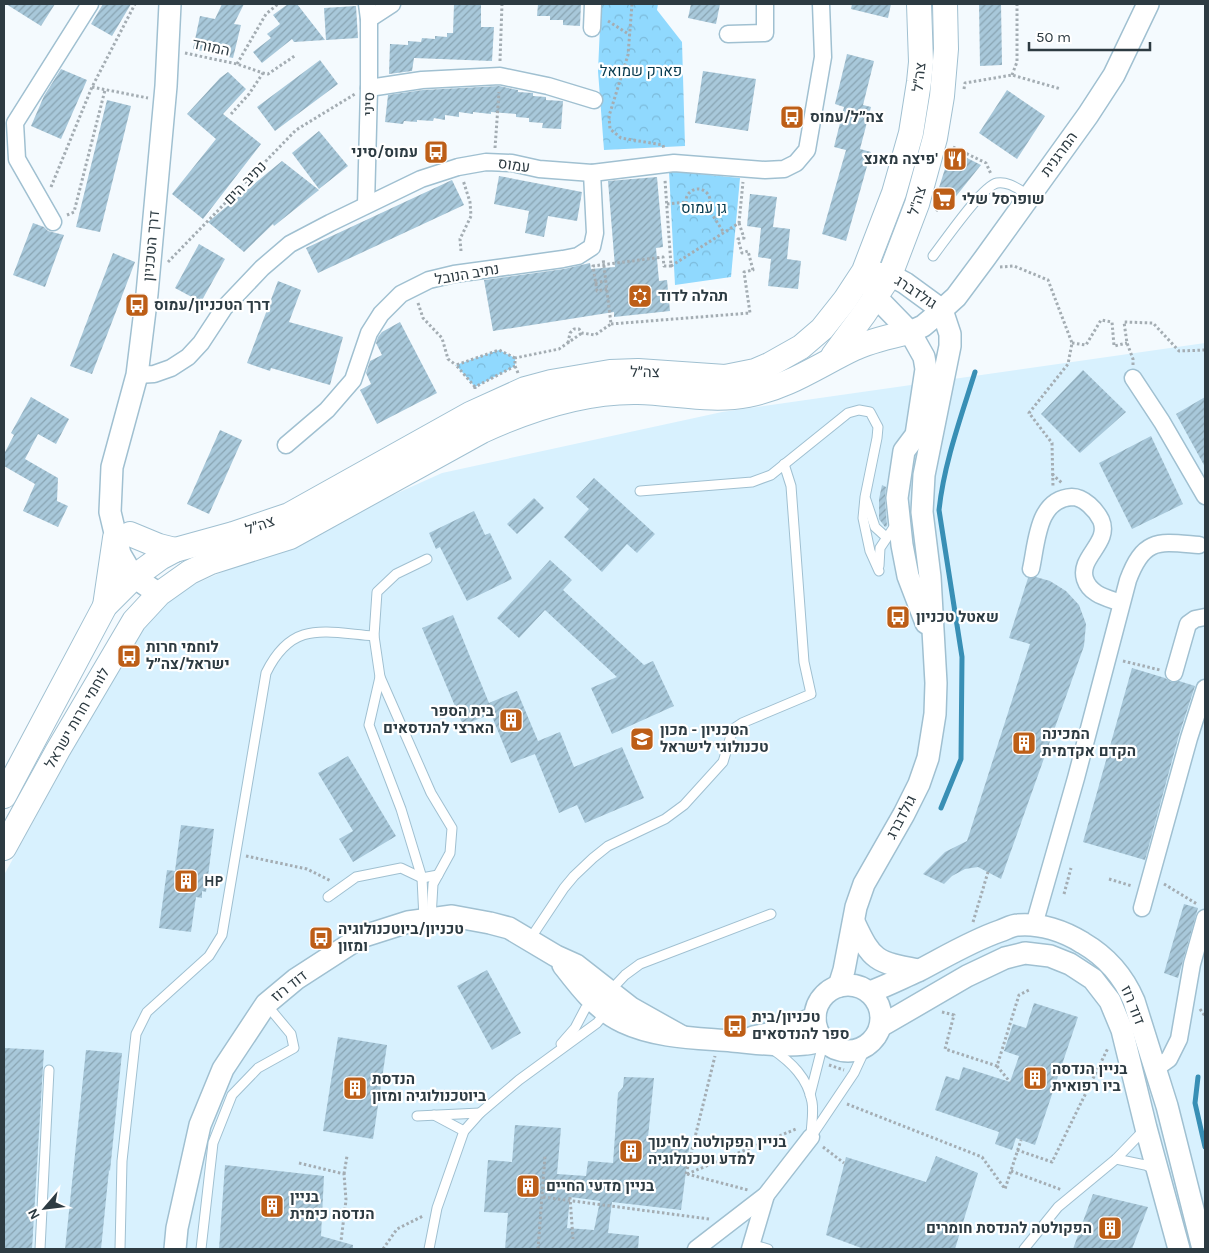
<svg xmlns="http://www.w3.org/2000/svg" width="1209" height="1253" viewBox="0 0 1209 1253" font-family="Karla,Heebo,sans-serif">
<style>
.built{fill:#d8f1fe}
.park{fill:url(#park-crowns)}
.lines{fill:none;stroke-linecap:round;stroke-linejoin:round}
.stream{stroke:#388fb5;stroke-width:5}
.building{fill:url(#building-hatch);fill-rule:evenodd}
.service-casing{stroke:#a0c0d1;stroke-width:11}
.minor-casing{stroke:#a0c0d1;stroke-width:19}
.tertiary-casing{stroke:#a0c0d1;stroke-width:24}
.secondary-casing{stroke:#a0c0d1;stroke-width:26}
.path{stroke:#a4adb3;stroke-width:3;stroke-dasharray:2.5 2.5;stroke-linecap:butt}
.service{stroke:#fff;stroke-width:9}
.minor{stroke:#fff;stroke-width:16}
.tertiary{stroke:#fff;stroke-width:21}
.secondary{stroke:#fff;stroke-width:24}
.path-bridge{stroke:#a4adb3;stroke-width:3;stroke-dasharray:2.5 2.5;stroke-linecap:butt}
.labels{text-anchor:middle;stroke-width:4.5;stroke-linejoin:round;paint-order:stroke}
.street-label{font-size:15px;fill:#2d3b42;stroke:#fff}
.park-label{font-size:15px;fill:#04394e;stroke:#fff}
.poi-label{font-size:15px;font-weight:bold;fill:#2d3b42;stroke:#fff;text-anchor:start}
</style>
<defs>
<pattern id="park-crowns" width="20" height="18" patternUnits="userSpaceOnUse" patternTransform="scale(1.25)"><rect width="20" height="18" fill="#90d9fe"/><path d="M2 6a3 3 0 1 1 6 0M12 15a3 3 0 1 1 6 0" fill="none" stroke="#7cbbdb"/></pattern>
<pattern id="building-hatch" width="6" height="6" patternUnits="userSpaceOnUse" patternTransform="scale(1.25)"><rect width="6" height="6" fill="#a8c8da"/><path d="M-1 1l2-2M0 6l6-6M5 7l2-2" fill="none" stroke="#89a4b2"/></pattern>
</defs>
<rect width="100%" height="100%" fill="#f4fafe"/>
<path class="built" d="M1205,343V1249H4V875L153,603L442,473L722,412Z"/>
<g class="park">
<path d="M601,4H658L657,10L682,42L685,146L604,150L598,71Z"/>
<path d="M669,171L740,178L731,277L675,285Z"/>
<path d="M499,350L515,358V366L475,387L456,365Z"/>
</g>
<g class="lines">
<g class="stream">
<path d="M941,808L961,759L962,657L939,510C944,463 961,417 975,372"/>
<path d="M1198,1077L1195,1103L1205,1147"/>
</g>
</g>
<g class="building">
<path d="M6,4H55L41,26Z"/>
<path d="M103,4H131L112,36L91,24Z"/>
<path d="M222,4H244L234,24L241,25L233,58L193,49L200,16L215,19Z"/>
<path d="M288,4H297L325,40L294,42L292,39L262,63L253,52L271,38L267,34L280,24L273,15Z"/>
<path d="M454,4H481V27H494L492,61L414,58L412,71L389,74L390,44L408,45V41L421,42L422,38L435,39V36L447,37V33H453Z"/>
<path d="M538,4H581L580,26L563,25V20H550V16H537Z"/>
<path d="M691,4H720L716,24L688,18Z"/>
<path d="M852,4H891L888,18L851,9Z"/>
<path d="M979,4H1001L1002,65L980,66Z"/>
<path d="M356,6L358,38L326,40L324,8Z"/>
<path d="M847,54L874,61L863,105L871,107L860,149L871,152L846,241L822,234L846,150L834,147L844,107L835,104Z"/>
<path d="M320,60L338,84L275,131L257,107Z"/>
<path d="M61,69L87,80L61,139L31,126L44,96Z"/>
<path d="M703,71L756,79L748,131L695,123Z"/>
<path d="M228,72L246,89L223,114L261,144L203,219L172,194L216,139L187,114L220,78Z"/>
<path d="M499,86L518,90V92L533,93V96L546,97V100L563,101L561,129L542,128L543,123L529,122V118L516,117V114L491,112V114L473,112V114L459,112V117L445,115V120L434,118L433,121L417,120V122L404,121L403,124L385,122L388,95L423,90Z"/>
<path d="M1007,90L1045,116L1017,159L979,133Z"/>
<path d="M107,100L131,106L100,232L76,227Z"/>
<path d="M319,131L348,166L319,189L292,153Z"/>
<path d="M951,150L981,165L949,205L935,200Z"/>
<path d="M282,161L319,190L274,226L273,224L244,252L208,222Z"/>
<path d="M499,176L582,192L577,221L548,216L544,237L525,233L529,211L494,204Z"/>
<path d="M657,177L663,247L656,248L659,281L667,280L670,311L614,317V312L493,331L484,280L564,269L590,263L591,269L615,267L608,181Z"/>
<path d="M452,180L464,205L318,273L306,248Z"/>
<path d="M750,194L777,197L773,227L790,229L787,259L801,261L798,289L768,286L771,259L758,257L761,228L747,226Z"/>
<path d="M33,223L44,227L48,231L64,235L45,287L13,275Z"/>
<path d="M199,244L225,259L201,302L175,288Z"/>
<path d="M113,253L135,262L92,374L70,366Z"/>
<path d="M278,281L301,290L289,322L343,337L330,385L271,368L270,371L247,363Z"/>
<path d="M400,322L437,393L377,424L360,390L371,384L366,373L370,361L382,355L376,343L378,337L382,332Z"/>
<path d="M1083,370L1126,412L1080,453L1041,414Z"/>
<path d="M31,397L69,419L56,444L38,434L25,459L58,478L57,501L68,506L58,527L23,511L35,484L4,466V454L14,435L11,433Z"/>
<path d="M1205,397V467L1176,414Z"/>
<path d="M220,430L242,440L209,514L187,504Z"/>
<path d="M1151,436L1183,504L1132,529L1099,463Z"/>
<path d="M594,478L655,534L637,553L627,544L602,572L564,537L589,509L576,497Z"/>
<path d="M882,485L886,487L885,499L887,526L885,527L879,519V499Z"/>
<path d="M534,498L544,508L517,534L507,524Z"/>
<path d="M474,511L485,535L490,533L512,579L467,601L440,547L436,549L429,533Z"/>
<path d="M550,560L572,580L563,590L644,665L653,661L674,706L612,734L591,688L617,677L545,610L519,638L497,618Z"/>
<path d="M1036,577L1050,581L1066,591L1079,605L1086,624L1084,646L1001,879L978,867L965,869L952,876L944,884L923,874L945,852L967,841L1030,644L1009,638L1028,578Z"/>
<path d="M453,615L489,703L517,691L538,741L560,732L574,767L622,747L644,798L585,823L577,805L559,813L535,754L511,763L491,714L463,725L422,628Z"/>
<path d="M1132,668L1165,678L1171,682L1179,681L1195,686L1179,735L1145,860L1083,842Z"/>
<path d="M348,756L396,836L353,862L339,839L353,831L318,773Z"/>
<path d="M181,825L214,829L206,892L202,891V898L196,897L191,932L159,928L167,870L175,871Z"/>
<path d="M1184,904L1198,908L1178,978L1164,973Z"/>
<path d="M487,970L521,1033L492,1050L457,986Z"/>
<path d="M1034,1003L1078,1017L1035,1145L1016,1138L1012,1150L995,1144L999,1132L935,1110L946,1076L959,1080L963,1067L1010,1082L1019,1056L1004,1051L1013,1024L1026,1028Z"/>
<path d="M338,1037L387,1045L373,1139L323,1131Z"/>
<path d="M5,1048L44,1050L32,1249H4V1079Z"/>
<path d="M86,1050L122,1053L110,1171L109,1170L101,1249H65Z"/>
<path d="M624,1077L654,1078L648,1137L690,1141L681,1210L612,1202L608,1233L639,1236L638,1249H505L508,1213L484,1212L488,1160L512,1162L515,1125L561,1128L557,1174L586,1176L588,1161L613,1163L618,1093L623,1087ZM570,1197L600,1201L594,1230L567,1228Z"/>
<path d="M936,1156L978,1173L955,1249H864L826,1235L846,1157L926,1182Z"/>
<path d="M225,1165L324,1176L321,1236L353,1245V1249H219Z"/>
<path d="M1093,1194L1148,1207L1132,1249H1073Z"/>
</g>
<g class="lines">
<g class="service-casing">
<g id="service">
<path d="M933,256C944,242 982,186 997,183C1009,181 1019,190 1029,195"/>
<path d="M640,491L752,482L771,475L848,413L859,410L870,412L878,427L877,438L865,497L863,518L870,551L879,571"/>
<path d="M866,500L875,527L886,537"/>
<path d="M427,559L396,574L377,592L374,636L380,677L431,793L452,828L450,853L433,884L431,918"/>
<path d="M879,566L880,548L896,524"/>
<path d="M380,677L369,725L401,809L422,878L424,919"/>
<path d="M328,897L356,877L401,868L422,878L438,875"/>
<path d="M530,939L564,888L574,876L593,858L608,846L665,819L684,805L723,762L733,729L742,723L811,694L804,662L791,486L784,464"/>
<path d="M609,992L625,975L640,964L771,914"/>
<path d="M561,1044L575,1028L585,1009L593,1001"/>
<path d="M772,1049C791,1062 808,1078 812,1102C814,1113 811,1126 811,1137"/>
<path d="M810,1095L824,1040"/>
<path d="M434,1115L464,1131"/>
<path d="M417,1116L480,1113"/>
<path d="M811,1137L854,1073L867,1045"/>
<path d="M1116,1159L1145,1165L1154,1169"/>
<path d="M751,1244L768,1249"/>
<path d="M40,1249L49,1070"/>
<path d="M120,1249L122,1161L136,1034L147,1012L209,956L222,935L266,673C292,620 323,632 374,636"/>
<path d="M201,1249L213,1143L232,1095L258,1068L294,1048L291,1034L266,1004"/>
<path d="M429,1249L437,1208L464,1131L480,1113L519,1080L597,1023L606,1012"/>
<path d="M1024,1249L1058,1207L1116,1159L1144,1130"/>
</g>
</g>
<g class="minor-casing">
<g id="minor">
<path d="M369,19L392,4"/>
<path d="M592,28L593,4"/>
<path d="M728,34L765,33V4"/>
<path d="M369,88L422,80L500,76L548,86L594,100"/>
<path d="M366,205L369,88V19L367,4"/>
<path d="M53,222L17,159L15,123L90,4"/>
<path d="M137,375L154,374L171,368L188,357L201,343L224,308L262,268L290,244L330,223L421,179L458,167L486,162L512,163L539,169L592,173L674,163L765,170L784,169L796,163L807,150L823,57L821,4"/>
<path d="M1133,378L1162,422L1205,496"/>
<path d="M286,445L327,410L353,380L369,333L381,314L401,294L429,280L454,274L563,259L578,256L592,247L595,233L592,173"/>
<path d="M1031,569C1037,542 1037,499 1072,497C1084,497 1096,510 1101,520C1111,543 1078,557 1085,579C1090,595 1108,598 1121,603"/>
<path d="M1174,673L1188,624L1195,619L1205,617"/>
<path d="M1142,908L1189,738L1205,688"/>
<path d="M1034,925L1076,778L1128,580C1144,537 1159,542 1199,545"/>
<path d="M1155,1069L1169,1059L1179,1039L1192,964L1205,918"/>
<path d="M696,1249L766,1195L811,1137"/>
<path d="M750,1249L766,1195"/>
</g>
</g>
<g class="tertiary-casing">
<g id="tertiary">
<path d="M869,282L876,297L910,332L924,357L926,369L916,435L904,451L897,498L902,545L908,576L926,623"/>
<path d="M910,332L923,326L935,316L956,297L985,258L1088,115L1114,75L1148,4"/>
<path d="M159,594L134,577L130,571L120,554L110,512L112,467L137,375L147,294L166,86L170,4"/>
<path d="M854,922C872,961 876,962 918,970"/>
<path d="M563,965C580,987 597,1010 623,1022C657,1038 697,1038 732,1041C756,1043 781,1047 805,1044C811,1044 818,1041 824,1040"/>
<circle cx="848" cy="1018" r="33"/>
<path d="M839,986L844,970L856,907L864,884L904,814L919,784L928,758L935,714L936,683L930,577L922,512L924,475L950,346V334L942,310L905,283L890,275L864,271"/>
<path d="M870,992C886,986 902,978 918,971C945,957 971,941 1000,931C1006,929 1012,925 1018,925C1040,923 1064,931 1083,943C1107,957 1123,975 1134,1001L1167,1106L1203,1249"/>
<path d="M881,1026L967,976L1005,958L1025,953L1050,956L1070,964L1093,979L1110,1001L1122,1030L1146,1128L1179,1249"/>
<path d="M753,1037L772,1033L815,1018"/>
<path d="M175,1249L177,1228L200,1125L223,1069L266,1004L296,979L361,937L408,922L452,916L490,923L509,928L556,956L576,965L631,1008L681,1036"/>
</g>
</g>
<g class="secondary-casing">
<g id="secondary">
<path d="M833,356L864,314L890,275L917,204L935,138L942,96L946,49L945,4"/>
<path d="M130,534L159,546L175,550"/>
<path d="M105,606L115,538"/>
<path d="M4,796L105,606L134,577L160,558L175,550L233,534L289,515L470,414L525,389L551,382L610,372L638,371L725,377L755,371L769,365L801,347L822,329L845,300L864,271L894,193L911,133L919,82L921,62L919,4"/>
<path d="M4,848L58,750L134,621L159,594L190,572L211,562L290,537L482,431C530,409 584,391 638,392C675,393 712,402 748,395C789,387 819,365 855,348C873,340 891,336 910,332"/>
</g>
</g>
<g class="path">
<path d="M632,4L628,55L609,116L610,129L621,138L663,145L664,149"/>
<path d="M608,21L630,35"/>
<path d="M185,53L237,64L263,73L268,74L296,55"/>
<path d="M500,61L502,4"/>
<path d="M237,64L266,14L278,4"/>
<path d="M623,72L635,73"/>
<path d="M1012,75L1017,62V4"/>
<path d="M92,87L148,98"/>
<path d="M964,89L965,83L1012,75L1061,89"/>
<path d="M231,114L249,94L263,73"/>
<path d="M953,147L986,163L991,174"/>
<path d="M495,148L499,92"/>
<path d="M51,187L92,87L135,4"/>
<circle cx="698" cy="201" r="12"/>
<path d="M667,204L686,202"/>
<path d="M708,208L724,233"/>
<path d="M936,211L944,203"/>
<path d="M67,215L74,212L105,90"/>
<path d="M461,251L460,239L471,216L470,202L463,180"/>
<path d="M168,262L296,130L355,94"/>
<path d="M671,266L739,223L743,182"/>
<path d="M1000,267L1014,266L1048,280L1072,343L1068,364L1029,413L1052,443L1053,487"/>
<path d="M595,283L605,281"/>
<path d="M607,289L597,291L593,266L663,257L664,266H671L665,180"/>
<path d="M418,303L423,318L442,338L448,359L456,365"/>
<path d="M611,324L750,313L744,272L753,270L748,251L742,253L738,239L744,238L739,223"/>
<path d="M568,343L570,333L574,329H579L582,333L595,335L611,324L603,258"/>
<path d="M1072,343L1086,345L1101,320L1112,322L1114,346L1127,343"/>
<path d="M1133,365V359L1127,343L1124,322L1153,323L1179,351L1205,350"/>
<path d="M518,373L515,366V358L559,349L582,333"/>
<path d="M475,387L456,365L499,350L515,358"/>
<path d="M475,389V387L515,366"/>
<path d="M1052,474L1063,484"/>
<path d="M1123,661L1160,670"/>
<path d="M246,856L307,869L331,881"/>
<path d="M1109,879L1132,886"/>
<path d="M1164,884L1197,904"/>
<path d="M1064,894L1071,868"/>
<path d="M973,922L988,872"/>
<path d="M1200,1009L1205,1016"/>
<path d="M942,1012L954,1015L945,1049L997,1066L1019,995L1029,990"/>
<path d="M829,1065L844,1070"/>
<path d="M997,1066L1010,1082"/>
<path d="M847,1104L982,1157L1005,1189L1021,1140"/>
<path d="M823,1147L844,1163"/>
<path d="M1017,1150L1052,1162L1108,1048"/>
<path d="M299,1163L344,1174L346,1200L341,1241"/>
<path d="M1011,1171L1062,1190"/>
<path d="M344,1174L347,1156"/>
<path d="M686,1174L715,1056"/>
<path d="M687,1174L796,1129"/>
<path d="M687,1174L748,1190"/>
<path d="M543,1197L709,1219"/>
<path d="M383,1249L397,1229L423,1216"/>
<path d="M538,1249L545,1156"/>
</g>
<use href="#service" class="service"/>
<use href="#minor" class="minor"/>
<use href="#tertiary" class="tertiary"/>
<use href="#secondary" class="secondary"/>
<path class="path-bridge" d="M570,1197L573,1239"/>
</g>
<defs>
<g id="bus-square" transform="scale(1.25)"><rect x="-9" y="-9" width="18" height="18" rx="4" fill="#bd5e17" stroke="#fff"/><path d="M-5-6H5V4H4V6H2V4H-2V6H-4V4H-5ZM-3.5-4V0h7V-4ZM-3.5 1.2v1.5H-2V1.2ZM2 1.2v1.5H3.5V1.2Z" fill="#fff"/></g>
<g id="restaurant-square" transform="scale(1.25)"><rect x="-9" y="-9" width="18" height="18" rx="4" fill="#bd5e17" stroke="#fff"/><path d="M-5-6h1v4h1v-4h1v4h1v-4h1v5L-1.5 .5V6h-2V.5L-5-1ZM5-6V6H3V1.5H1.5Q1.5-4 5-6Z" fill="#fff"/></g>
<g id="supermarket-square" transform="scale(1.25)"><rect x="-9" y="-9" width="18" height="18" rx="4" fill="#bd5e17" stroke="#fff"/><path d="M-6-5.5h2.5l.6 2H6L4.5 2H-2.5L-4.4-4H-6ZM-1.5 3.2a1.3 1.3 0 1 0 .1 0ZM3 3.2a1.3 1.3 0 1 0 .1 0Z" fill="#fff"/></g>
<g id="synagogue-square" transform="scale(1.25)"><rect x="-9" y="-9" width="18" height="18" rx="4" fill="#bd5e17" stroke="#fff"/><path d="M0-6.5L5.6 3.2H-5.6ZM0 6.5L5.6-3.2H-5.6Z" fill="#fff"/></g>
<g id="building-square" transform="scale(1.25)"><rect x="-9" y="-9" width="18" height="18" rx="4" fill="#bd5e17" stroke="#fff"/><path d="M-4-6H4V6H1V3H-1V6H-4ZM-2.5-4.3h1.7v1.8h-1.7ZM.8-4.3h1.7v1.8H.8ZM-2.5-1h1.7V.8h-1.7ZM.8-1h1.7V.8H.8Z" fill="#fff"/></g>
<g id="university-square" transform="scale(1.25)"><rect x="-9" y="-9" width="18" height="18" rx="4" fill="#bd5e17" stroke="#fff"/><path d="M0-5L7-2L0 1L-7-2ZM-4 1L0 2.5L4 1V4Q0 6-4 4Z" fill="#fff"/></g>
</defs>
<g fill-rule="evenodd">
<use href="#bus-square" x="792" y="117"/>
<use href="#bus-square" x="436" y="152"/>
<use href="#restaurant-square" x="955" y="159"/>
<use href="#supermarket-square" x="944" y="199"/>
<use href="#synagogue-square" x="640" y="296"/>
<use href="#bus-square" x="137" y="305"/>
<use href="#bus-square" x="898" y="617"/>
<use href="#bus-square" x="129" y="656"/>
<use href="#building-square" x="511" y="720"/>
<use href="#university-square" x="642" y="739"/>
<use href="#building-square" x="1024" y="743"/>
<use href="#building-square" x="186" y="881"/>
<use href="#bus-square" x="321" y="938"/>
<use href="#bus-square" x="735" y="1026"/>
<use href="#building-square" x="1035" y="1078"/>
<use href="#building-square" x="355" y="1088"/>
<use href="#building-square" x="631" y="1151"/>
<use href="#building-square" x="528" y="1186"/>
<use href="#building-square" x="272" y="1206"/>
<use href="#building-square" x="1110" y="1228"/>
</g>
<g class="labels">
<g class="street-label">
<text transform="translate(211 47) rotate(12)" y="5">המורד</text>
<text transform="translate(919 77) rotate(-84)" y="5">צה״ל</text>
<text transform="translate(369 104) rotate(-89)" y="5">סיני</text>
<text transform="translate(1059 154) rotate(-54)" y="5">המרגנית</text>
<text transform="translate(514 165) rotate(8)" y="5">עמוס</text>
<text transform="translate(245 183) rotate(-46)" y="5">נתיב הים</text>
<text transform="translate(917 201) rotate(-73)" y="5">צה"ל</text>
<text transform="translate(151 246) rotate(-85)" y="5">דרך הטכניון</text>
<text transform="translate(467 274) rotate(-10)" y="5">נתיב הנובל</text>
<text transform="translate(916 292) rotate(34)" y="5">גולדברג</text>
<text transform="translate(645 372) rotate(1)" y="5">צה״ל</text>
<text transform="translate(260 525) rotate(-19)" y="5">צה״ל</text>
<text transform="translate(77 718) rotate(-60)" y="5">לוחמי חרות ישראל</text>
<text transform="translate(901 817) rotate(-62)" y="5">גולדברג</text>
<text transform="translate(289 986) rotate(-38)" y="5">דוד רוז</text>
<text transform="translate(1133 1005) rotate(68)" y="5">דוד רוז</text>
</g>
<g class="park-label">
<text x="641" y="76">פארק שמואל</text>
<text x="704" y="213">גן עמוס</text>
</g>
<g class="poi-label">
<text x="810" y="122">צה״ל/עמוס</text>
<text x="418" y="157" text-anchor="end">עמוס/סיני</text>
<text x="938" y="164" text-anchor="end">פיצה מאנצ'</text>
<text x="962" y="204">שופרסל שלי</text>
<text x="658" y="301">תהלה לדוד</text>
<text x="154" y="310">דרך הטכניון/עמוס</text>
<text x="916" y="622">שאטל טכניון</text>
<text x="146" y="652">לוחמי חרות<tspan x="146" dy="17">ישראל/צה״ל</tspan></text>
<text x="494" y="716" text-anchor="end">בית הספר<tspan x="494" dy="17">הארצי להנדסאים</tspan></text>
<text x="660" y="735">הטכניון - מכון<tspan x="660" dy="17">טכנולוגי לישראל</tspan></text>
<text x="1042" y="739">המכינה<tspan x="1042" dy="17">הקדם אקדמית</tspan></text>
<text x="204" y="886">HP</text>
<text x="338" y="934">טכניון/ביוטכנולוגיה<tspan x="338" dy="17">ומזון</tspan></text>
<text x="752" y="1022">טכניון/בית<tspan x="752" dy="17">ספר להנדסאים</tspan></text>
<text x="1052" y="1074">בניין הנדסה<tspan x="1052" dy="17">ביו רפואית</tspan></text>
<text x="372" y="1084">הנדסת<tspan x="372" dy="17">ביוטכנולוגיה ומזון</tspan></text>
<text x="648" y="1147">בניין הפקולטה לחינוך<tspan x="648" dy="17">למדע וטכנולוגיה</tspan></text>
<text x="546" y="1191">בניין מדעי החיים</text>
<text x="290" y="1202">בניין<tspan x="290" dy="17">הנדסה כימית</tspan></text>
<text x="1092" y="1233" text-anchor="end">הפקולטה להנדסת חומרים</text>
</g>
</g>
<rect width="1209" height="1253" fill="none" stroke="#2d3b42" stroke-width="10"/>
<g transform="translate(45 1208) rotate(242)" stroke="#ffffff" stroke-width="4" paint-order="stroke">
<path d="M0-4L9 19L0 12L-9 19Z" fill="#2d3b42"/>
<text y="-8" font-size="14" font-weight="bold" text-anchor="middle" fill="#2d3b42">N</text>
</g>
<path d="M1029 42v8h121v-8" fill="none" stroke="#2d3b42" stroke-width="2.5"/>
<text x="1036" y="42" font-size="15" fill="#2d3b42" stroke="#ffffff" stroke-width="4" paint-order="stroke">50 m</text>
</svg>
